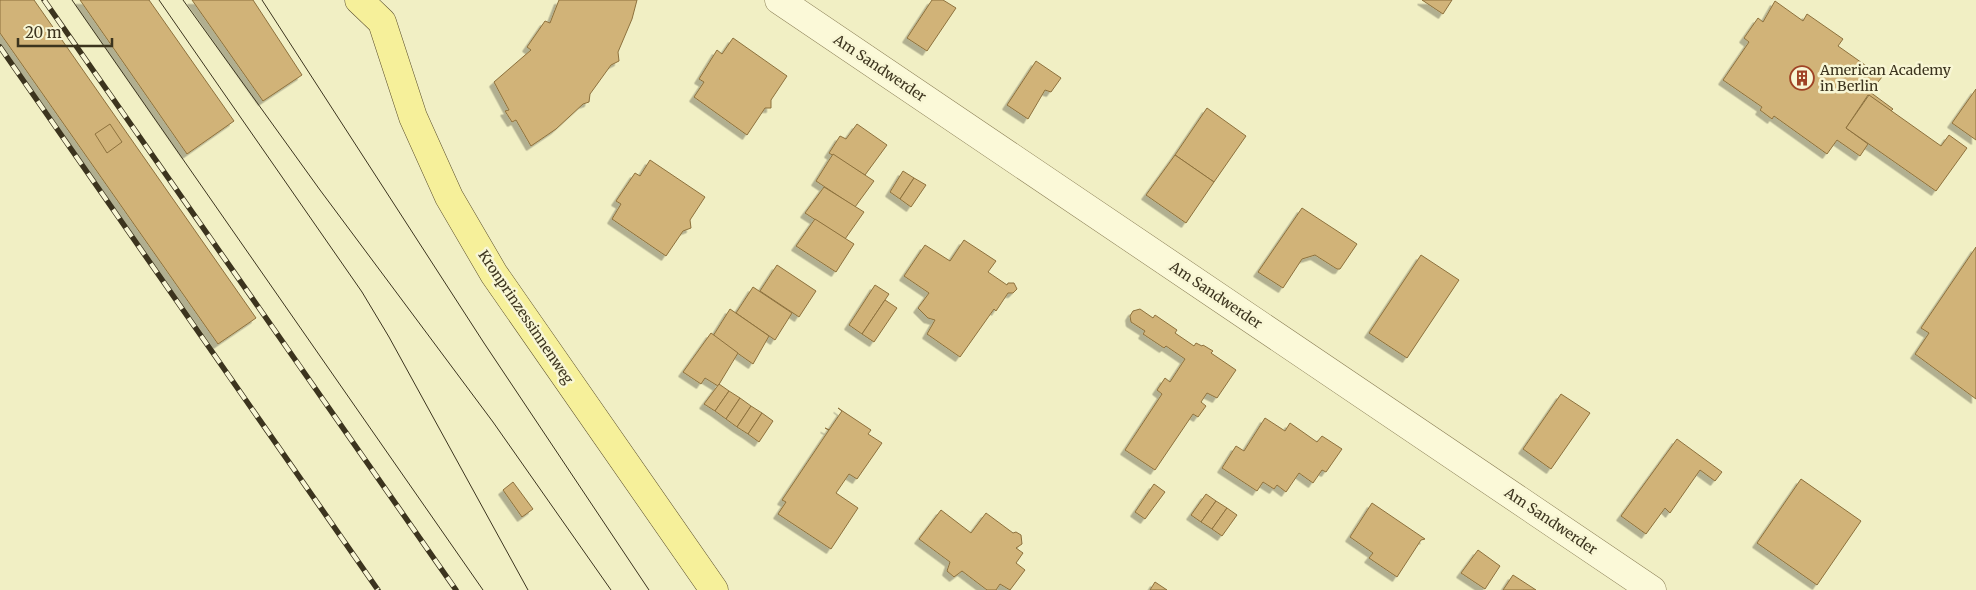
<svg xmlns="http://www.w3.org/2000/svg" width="1976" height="590" viewBox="0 0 1976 590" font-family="Merriweather,serif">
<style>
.building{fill:#d1b378;stroke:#8d713d;filter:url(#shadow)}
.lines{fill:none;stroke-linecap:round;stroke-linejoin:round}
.minor-casing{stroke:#8d8159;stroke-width:29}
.major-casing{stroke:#5a4e2d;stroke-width:29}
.minor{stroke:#fbf9d8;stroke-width:28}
.major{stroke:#f6f09a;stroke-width:28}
.tram{stroke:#3c341e;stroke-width:1}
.rail-casing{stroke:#3c341e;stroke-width:5.5}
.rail{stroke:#f8f6d4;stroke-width:4;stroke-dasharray:11;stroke-linecap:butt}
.labels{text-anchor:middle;stroke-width:5;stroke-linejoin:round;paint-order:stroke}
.street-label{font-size:14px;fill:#3c341e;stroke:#f8f6d4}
.poi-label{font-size:14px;fill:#3c341e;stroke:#f8f6d4;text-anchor:start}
</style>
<defs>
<filter id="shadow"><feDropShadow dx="-4.5" dy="4.5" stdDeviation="0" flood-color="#0004"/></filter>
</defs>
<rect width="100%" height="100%" fill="#f1efc4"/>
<g class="building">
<path d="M0,0H34L256,318L218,344L0,33Z"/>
<path d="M80,0H149L234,121L187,154Z"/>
<path d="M192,0H253L302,75L263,101Z"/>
<path d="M559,0H637L632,19L618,52L619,61L611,65L590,94L589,102L583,104L556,129L531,146L516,120L512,122L505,111L509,110L494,82L531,50L527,47L545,21L550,23Z"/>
<path d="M932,0H943L956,8L927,51L907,38Z"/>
<path d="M1422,0H1452L1443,14Z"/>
<path d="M1775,1L1803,21L1807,14L1843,39L1838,46L1882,77L1870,92L1893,109L1891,111L1868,95L1846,128L1868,144L1860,156L1837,140L1827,154L1774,116L1772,119L1760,110L1762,107L1723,80L1749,42L1744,38L1758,18L1763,22Z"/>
<path d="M733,38L787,76L771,100V108H765L747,135L694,97L704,82L699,79L717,50L722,54Z"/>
<path d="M1036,61L1061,78L1051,92L1045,90L1028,119L1007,105Z"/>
<path d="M1976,89V140L1952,123Z"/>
<path d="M1869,95L1941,146L1949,135L1967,148L1936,191L1846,128Z"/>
<path d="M1207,108L1246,136L1214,182L1175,155Z"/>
<path d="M110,124L122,142L107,153L95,134Z"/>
<path d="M857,124L887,145L865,175L829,153L840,136L846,139Z"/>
<path d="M833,154L874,181L855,207L816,181Z"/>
<path d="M1175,155L1214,182L1186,223L1146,195Z"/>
<path d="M650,160L705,197L690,220L691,228L683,231L666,256L612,219L621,204L616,201L635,173L640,176Z"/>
<path d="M903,171L914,178L900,199L890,192Z"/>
<path d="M914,178L926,185L911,207L900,199Z"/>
<path d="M824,187L864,212L845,239L805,213Z"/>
<path d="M1302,208L1357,244L1340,269H1337L1315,255L1302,259L1283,288L1258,272Z"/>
<path d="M815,219L854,244L836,272L796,246Z"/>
<path d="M964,240L996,261L988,272L1007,285L1008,283H1014L1017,289L1013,293H1008L996,311L994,309L960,357L927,334L935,320L928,318L918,308L929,293L904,276L925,245L950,261Z"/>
<path d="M1976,247V399L1915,354L1929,333L1921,328Z"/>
<path d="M1421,255L1459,280L1407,358L1369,333Z"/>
<path d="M777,265L816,291L799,317L760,291Z"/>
<path d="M875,285L889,294L862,334L849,325Z"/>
<path d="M753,287L792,313L775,340L736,313Z"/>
<path d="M885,300L897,308L874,342L862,334Z"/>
<path d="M730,309L769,336L753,364L713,336Z"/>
<path d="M1140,309L1153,318L1155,315L1177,330L1175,333L1194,346L1196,343L1202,346L1203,345L1213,351L1211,353L1236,370L1217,398L1207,393L1201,402L1206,406L1198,417L1193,414L1155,470L1125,450L1162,394L1157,390L1165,378L1170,382L1185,359L1166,346L1164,348L1143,334L1145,331L1131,322L1130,316L1133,311Z"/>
<path d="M711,333L738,353L718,386L705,378L701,384L683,372Z"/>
<path d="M719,384L729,391L715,411L704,404Z"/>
<path d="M729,391L740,398L726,419L715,411Z"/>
<path d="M1561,394L1590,413L1551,469L1523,449Z"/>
<path d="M740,398L751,406L737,427L726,419Z"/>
<path d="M751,406L762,413L748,434L737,427Z"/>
<path d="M838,408L871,430L868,434L882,443L857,479L849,474L836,493L858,508L831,549L778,514L786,502L782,500L829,430L825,428L829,430L842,411Z"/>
<path d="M762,413L773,421L759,442L748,434Z"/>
<path d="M1265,418L1285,431L1290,423L1317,442L1322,436L1342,449L1326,472L1322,470L1313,483L1299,473L1286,492L1277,485L1274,489L1263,482L1257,491L1222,468L1236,446L1244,451Z"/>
<path d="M1677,439L1722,472L1715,481L1700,470L1670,513L1665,508L1646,534L1621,516Z"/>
<path d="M1801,479L1861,521L1817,585L1757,543Z"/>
<path d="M513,482L533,509L522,517L503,490Z"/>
<path d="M1154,484L1165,492L1145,519L1135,512Z"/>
<path d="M1206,494L1216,501L1201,522L1191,515Z"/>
<path d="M1216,501L1227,508L1212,529L1201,522Z"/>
<path d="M1372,503L1425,539L1421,540L1397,577L1369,558L1373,553L1350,537Z"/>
<path d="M1227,508L1237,515L1222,536L1212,529Z"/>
<path d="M941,510L971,533L986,513L1013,533L1016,532L1021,535L1022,544L1016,548L1023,553L1016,563L1025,570L1010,590L1000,584L996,590H987L962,571L954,577L947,571L950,562L919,539Z"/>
<path d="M1478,550L1500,566L1485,589L1461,573Z"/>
<path d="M1513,575L1536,590H1503Z"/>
<path d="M1155,582L1167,590H1150Z"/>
</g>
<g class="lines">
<g class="minor-casing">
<path id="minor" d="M779,0L1652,590"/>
</g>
<g class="major-casing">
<path id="major" d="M359,0L382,22L413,117L449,197L494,274L714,590"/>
</g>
<use href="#minor" class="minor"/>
<use href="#major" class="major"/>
<g class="tram">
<path d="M72,0L483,590"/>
<path d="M159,0L362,292L389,337L528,590"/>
<path d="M183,0L320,190L493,422L611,590"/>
<path d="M262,0L484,343L649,590"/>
</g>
<g class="rail-casing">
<g id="rail">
<path d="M44,0L456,590"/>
<path d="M0,47L378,590"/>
</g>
</g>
<use href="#rail" class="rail"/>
</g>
<defs>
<g id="building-ring" transform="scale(1.25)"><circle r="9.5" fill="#f8f6d4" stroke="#9f4325" stroke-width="1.5"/><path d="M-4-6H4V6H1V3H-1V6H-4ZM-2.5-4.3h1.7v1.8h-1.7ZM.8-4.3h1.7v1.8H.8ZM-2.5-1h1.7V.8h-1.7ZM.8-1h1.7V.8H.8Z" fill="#9f4325"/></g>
</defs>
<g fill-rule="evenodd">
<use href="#building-ring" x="1802" y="78"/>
</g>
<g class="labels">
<g class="street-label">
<text transform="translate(880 68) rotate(34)" y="5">Am Sandwerder</text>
<text transform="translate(1216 295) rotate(34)" y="5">Am Sandwerder</text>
<text transform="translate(526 317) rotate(56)" y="5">Kronprinzessinnenweg</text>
<text transform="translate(1551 521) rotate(34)" y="5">Am Sandwerder</text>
</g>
<g class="poi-label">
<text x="1820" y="75">American Academy<tspan x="1820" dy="16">in Berlin</tspan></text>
</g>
</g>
<path d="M18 38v8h94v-8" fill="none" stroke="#3c341e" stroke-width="2.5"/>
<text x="25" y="38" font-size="15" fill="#3c341e" stroke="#f8f6d4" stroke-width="4" paint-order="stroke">20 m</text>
</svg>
